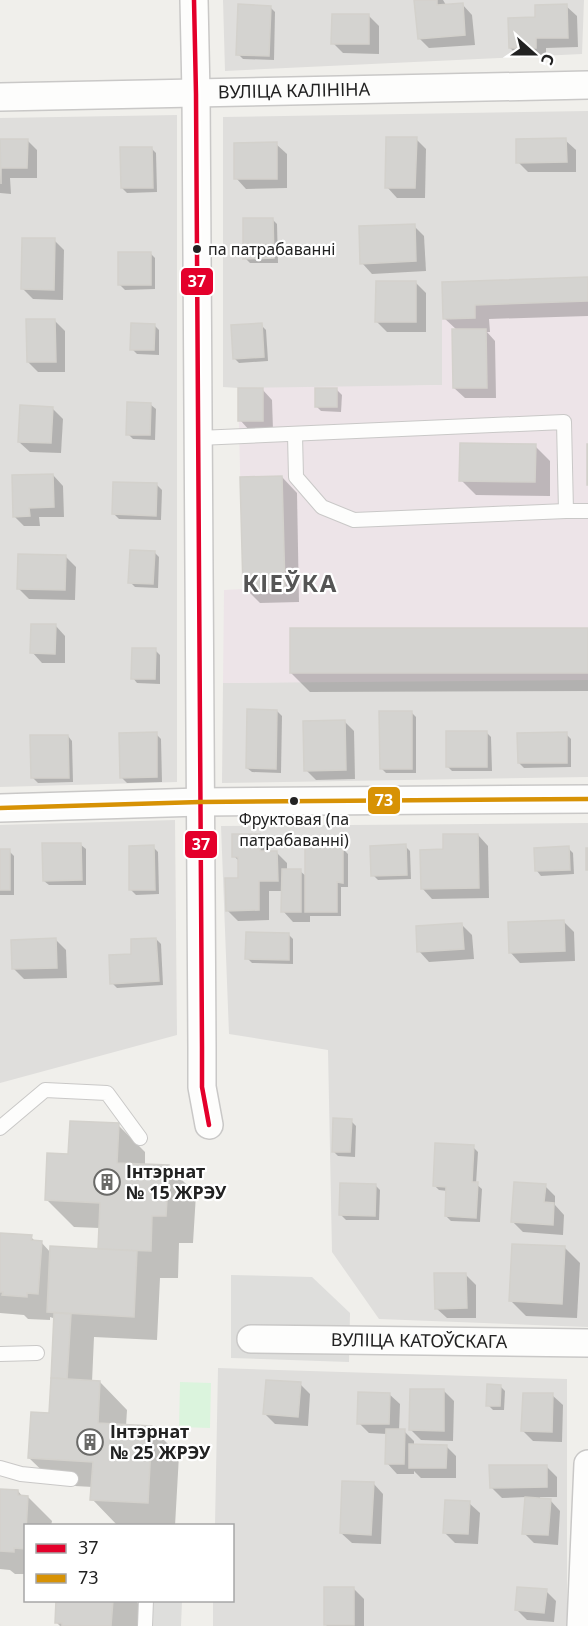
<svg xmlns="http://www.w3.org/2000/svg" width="588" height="1626" viewBox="0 0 588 1626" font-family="'Noto Sans',sans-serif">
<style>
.residential{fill:#dfdedc}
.industrial{fill:#ede4e8}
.religious{fill:#dededc}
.park{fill:#dbf4dd}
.shadow{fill:#0003}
.building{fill:#d4d3d0;stroke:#d3d1cc;stroke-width:1.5}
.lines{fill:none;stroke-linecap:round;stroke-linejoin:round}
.lane-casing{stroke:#c9c8c7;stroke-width:16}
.street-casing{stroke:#c9c8c7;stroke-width:30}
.lane{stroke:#fdfdfc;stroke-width:14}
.street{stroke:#fdfdfc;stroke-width:27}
.bus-1-casing{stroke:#fff;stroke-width:9}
.bus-2-casing{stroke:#fff;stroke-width:9}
.bus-1{stroke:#e4002b;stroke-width:4.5}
.bus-2{stroke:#d79205;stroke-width:4.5}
.bus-dot{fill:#222;stroke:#fff;stroke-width:2}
.labels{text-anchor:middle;stroke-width:4.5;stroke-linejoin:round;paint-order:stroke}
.bus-label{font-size:16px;fill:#222;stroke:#fff;text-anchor:start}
.street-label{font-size:18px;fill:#222;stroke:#fff}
.poi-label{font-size:18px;font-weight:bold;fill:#222;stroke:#fff;text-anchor:start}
.district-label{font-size:24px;font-weight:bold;letter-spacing:1.5px;fill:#555;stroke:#fff}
.line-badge{stroke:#fff;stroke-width:2}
.badge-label{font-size:16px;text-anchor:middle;font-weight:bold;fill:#fff}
</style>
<rect width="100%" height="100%" fill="#f0efeb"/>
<g class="residential">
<path d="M223,0H584L582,54L225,71Z"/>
<path d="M588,111V277L442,282V385L337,388H238L223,387V117Z"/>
<path d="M177,115V782L0,787V118Z"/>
<path d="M588,678V777L222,783L223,683Z"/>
<path d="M175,820L177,1035L0,1083V825Z"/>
<path d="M588,823V1327L379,1319L332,1252L328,1050L229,1034L221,826Z"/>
<path d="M218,1368L567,1379V1626H213V1601L232,1600V1526L215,1525Z"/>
</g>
<path class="industrial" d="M588,277V680L223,683L224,590L243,589L238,388L442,385V282Z"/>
<g class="religious">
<path d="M231,1275L312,1277L350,1313L349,1362L231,1358Z"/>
<path d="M144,1601H182L181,1626H143Z"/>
</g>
<path class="park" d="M180,1382L211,1383L210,1428L179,1427Z"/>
<g class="shadow">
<path d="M416,0H443L446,5L462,4L472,15L475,45L429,48L419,38Z"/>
<path d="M566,6L577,16L578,47L546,48V57L521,58L510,48L537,19Z"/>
<path d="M270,7L275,12L274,60L243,59L238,54Z"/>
<path d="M369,16L379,26V54L343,53L333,43Z"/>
<path d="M416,139L426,149L425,198H397L387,187Z"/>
<path d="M0,140H27L37,150V178H10L11,194L0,193Z"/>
<path d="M565,140L576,150V172H528L518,162Z"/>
<path d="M276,144L287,154V188L246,189L236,178Z"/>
<path d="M151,148L156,153L157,192L127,193L122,188Z"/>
<path d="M272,219L277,224L278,263H250L245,258Z"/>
<path d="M414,226L424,236L426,271L372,274L362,263Z"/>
<path d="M54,240L64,250L63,300L33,299L22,288Z"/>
<path d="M150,253L155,258V289L125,290L120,285Z"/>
<path d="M588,279V316L489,319L490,332H487L495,341L496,398H465L454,388L457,330L444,318L443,283Z"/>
<path d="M416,283L426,293V332H387L376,321Z"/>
<path d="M54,320L65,331V372H38L28,362Z"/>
<path d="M154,325L159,330V355L137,354L132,349Z"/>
<path d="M261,325L266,330L268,361L239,363L234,358Z"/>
<path d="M262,389L272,400L273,430L250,431L240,420Z"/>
<path d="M337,390L342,395L341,412L321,411L316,406Z"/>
<path d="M151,405L156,409L155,440L133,439L128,434Z"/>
<path d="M52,408L63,419L61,453L30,452L19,442Z"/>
<path d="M535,446L550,461V496L476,495L461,480Z"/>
<path d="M53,475L63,486L64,517H39L40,526H24L14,516Z"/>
<path d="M282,477L297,493L299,602L260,603L245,588Z"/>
<path d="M157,485L162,490L161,520L119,519L114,514Z"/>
<path d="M154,552L159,557L158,588L135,587L130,582Z"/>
<path d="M65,556L76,567L75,600L29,599L19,589Z"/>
<path d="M55,625L65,636V663H42L32,652Z"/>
<path d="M588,630V691L310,692L291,673Z"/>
<path d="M155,650L160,655V684L137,683L133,678Z"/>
<path d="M277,711L282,716L281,773L252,772L247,768Z"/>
<path d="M411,712L416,717V773H386L381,768Z"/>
<path d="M344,721L354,731L355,779L316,780L306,770Z"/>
<path d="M486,732L491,737L492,771H452L447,766Z"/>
<path d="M156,734L161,739L162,782L127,783L122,778Z"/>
<path d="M566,734L571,739V767L524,768L519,763Z"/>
<path d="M68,736L72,741L73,782L38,783L33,778Z"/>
<path d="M260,835L270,846V853H277L287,863V871H300L307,877L343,849L348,854V887H341V916H310V922H293L283,911V891H269V920L238,921L227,910L240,879V862L234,856Z"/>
<path d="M478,835L488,846L489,898L432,899L422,888L444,851Z"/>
<path d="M81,845L86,849V885H49L44,881Z"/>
<path d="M405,846L410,851L411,879L378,880L373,875Z"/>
<path d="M153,847L158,852L159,894L136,895L131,890Z"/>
<path d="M568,848L573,853L574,874L541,876L537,871Z"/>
<path d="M0,850L9,851L14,856V895H0Z"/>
<path d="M564,922L574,932L575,961L520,963L510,952Z"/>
<path d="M462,925L472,935L474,959L429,962L419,951Z"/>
<path d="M288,934L293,939V964L252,963L247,958Z"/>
<path d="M156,939L161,944L163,985L117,988L112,983L133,955Z"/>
<path d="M56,940L66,950L67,978L24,979L14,969Z"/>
<path d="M351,1121L356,1126L355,1157L338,1156L333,1151Z"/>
<path d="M118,1125L145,1152V1165L168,1166L196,1194L193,1243H179L178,1278H160L157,1340L94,1337L92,1382H100L127,1410L126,1426L152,1428L179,1455L175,1526H118L92,1499L93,1487L57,1485L29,1458L50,1415L56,1319L50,1317V1320L28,1319L24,1315L0,1313V1235L31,1237L36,1242H41L51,1253L99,1250L100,1228L74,1227L47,1200L70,1155Z"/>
<path d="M473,1147L478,1152L476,1184L482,1189L480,1222L451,1221L446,1216L448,1191L439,1190L434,1185Z"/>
<path d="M375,1185L380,1190L379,1220H346L341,1215Z"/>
<path d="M545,1186L555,1196V1205L564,1215L563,1235L523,1232L513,1222Z"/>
<path d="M565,1248L580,1263L577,1318L526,1316L511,1301Z"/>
<path d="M465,1274L476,1285V1318H447L436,1308Z"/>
<path d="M300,1384L310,1394L308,1426L275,1424L265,1414Z"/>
<path d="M500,1386L505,1391L504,1410H493L488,1405Z"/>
<path d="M444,1391L454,1401L453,1441L421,1440L411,1430Z"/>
<path d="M389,1394L400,1404L399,1431H404L414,1441V1446H446L456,1456V1478H421L414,1471V1474H397L387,1463V1434L369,1433L359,1423Z"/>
<path d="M552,1395L563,1405L562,1442L533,1441L523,1431Z"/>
<path d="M546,1466L557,1477V1497H540V1500H550L560,1511L558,1545L534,1543L524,1533L526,1497L502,1498L491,1487Z"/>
<path d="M373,1483L383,1494L381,1544L352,1543L341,1533Z"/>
<path d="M0,1490L18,1491L23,1497H28L52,1521L51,1526H26V1574H15L10,1570L0,1569Z"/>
<path d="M469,1503L480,1513L478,1544L455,1543L444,1532Z"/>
<path d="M354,1589L364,1599V1626H327L325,1624Z"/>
<path d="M546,1591L556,1601L554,1622L527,1620L516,1609Z"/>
<path d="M58,1600H135L141,1607L140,1626H60L56,1622Z"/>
</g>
<g class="building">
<path d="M414,0H437V5L463,3L465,35L418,39Z"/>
<path d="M238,4L271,6L269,56L236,55Z"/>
<path d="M567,4L568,38H536V48H509L508,18L535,17V5Z"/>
<path d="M332,14H369V44H331Z"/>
<path d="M386,137H417L415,188H385Z"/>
<path d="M566,138L567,162L516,163V139Z"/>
<path d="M0,139H28L27,168H1V184Z"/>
<path d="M277,142V179H234V143Z"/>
<path d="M120,147H152L153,188H121Z"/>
<path d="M243,218H273L274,258L243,259Z"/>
<path d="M415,224L416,261L360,264L359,226Z"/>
<path d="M22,238H55L54,290L21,289Z"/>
<rect x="118" y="252" width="33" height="33"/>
<path d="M588,277V301L475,305V318L443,319L442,282Z"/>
<path d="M376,281H416V322H375Z"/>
<path d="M26,319H55L56,362H27Z"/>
<path d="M131,323L155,324L154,350H130Z"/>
<path d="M262,323L264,357L233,359L231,325Z"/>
<path d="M452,329H486L487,388H453Z"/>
<rect x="238" y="388" width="25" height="33"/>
<rect x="315" y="388" width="22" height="19"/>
<path d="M127,402L151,403L150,435H126Z"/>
<path d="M20,405L53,407L51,443L18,442Z"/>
<path d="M460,443L536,444L535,482L459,481Z"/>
<rect x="587" y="444" width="1" height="41"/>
<path d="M53,474L54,507L29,508L30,516L13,517L12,475Z"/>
<path d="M282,476L285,588L243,589L240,477Z"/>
<path d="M113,482L157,483L156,516L112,514Z"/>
<path d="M130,550L155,551L153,584L128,583Z"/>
<path d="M18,554L66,555L65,590L17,589Z"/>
<path d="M31,624H56L55,654L30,653Z"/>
<rect x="290" y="628" width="298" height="45"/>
<path d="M132,648H156L155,679H131Z"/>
<path d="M247,709L277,710L276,769L246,768Z"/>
<path d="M379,711H412V769H380Z"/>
<path d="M345,720L346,770L304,771L303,721Z"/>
<rect x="446" y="731" width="41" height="36"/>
<path d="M157,732V777L120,778L119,733Z"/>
<path d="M567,732V763H518L517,733Z"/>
<path d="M30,735H68L69,778H31Z"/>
<path d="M232,834H260V851H277L278,881H259V910L226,911L225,878H238V857H232Z"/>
<path d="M443,834H478L479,888L421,889L420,850L443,849Z"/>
<path d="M42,843H81L82,880L43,881Z"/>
<path d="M406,844L407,875L371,876L370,846Z"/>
<path d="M154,845L155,890H129V846Z"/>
<path d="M569,846L570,870L535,871L534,848Z"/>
<path d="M305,847L343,848V883L337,882V912H305Z"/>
<rect x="586" y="848" width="2" height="22"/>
<rect x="0" y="849" width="10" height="41"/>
<path d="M282,869H301V912H281Z"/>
<path d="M564,920L565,951L509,953L508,922Z"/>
<path d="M462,923L464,949L417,952L416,926Z"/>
<path d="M246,932L289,933V960L245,959Z"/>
<path d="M56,938L57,968L12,969L11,940Z"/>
<path d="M156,938L159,981L110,984L109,955L131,954V939Z"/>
<path d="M333,1118L352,1119L350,1152H332Z"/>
<path d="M70,1121L119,1123L117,1163L169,1165L166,1216H152L151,1251L98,1249L100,1203L45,1200L47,1153L68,1154Z"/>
<path d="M435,1143L474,1145L472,1182H478L476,1218L445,1216L446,1187L433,1186Z"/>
<path d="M514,1182L546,1184L544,1202L554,1203L553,1225L511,1222Z"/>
<path d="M340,1183L376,1184L375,1216L339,1215Z"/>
<path d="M0,1233L32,1235L31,1240L42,1241L38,1294L27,1293V1297L2,1295L3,1292H0Z"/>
<path d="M512,1244L565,1246L562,1304L509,1301Z"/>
<path d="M50,1246L137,1251L134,1317L47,1312Z"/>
<path d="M434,1273H466L467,1308L435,1309Z"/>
<path d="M54,1313L71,1314L67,1379L51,1378Z"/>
<path d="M51,1378L100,1381L98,1423L152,1426L148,1503L90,1500L93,1462L28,1458L31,1412L49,1413Z"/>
<path d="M266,1380L301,1382L298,1417L263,1414Z"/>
<path d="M487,1384L501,1385L500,1406H486Z"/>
<path d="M410,1389H444V1431L409,1430Z"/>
<path d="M358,1392L390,1393L389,1424H357Z"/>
<path d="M523,1393H553L552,1432L521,1431Z"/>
<path d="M386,1429H405L404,1464H385Z"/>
<path d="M409,1444L447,1445L446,1468H409Z"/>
<path d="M489,1465H547V1487L490,1488Z"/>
<path d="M342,1481L374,1482L371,1535L340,1533Z"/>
<path d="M0,1489L18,1490V1495L28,1496L25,1549L14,1548V1552L0,1551Z"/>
<path d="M525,1497L551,1499L548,1535L522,1534Z"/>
<path d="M445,1500L470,1501L468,1534L443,1533Z"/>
<rect x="324" y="1587" width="30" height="38"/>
<path d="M517,1587L547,1589L544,1613L515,1610Z"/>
<path d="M56,1600H113L111,1626H62V1623H55Z"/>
</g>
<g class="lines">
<g class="lane-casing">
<g id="lane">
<path d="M295,435L296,477L322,507L354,520L566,511"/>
<path d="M198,438L564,422L566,511H588"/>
<path d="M0,1128L45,1090L107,1093L140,1138"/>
<path d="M0,1354L37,1353"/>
<path d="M0,1468L21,1474L71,1479"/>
<path d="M145,1626L146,1600"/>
</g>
</g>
<g class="street-casing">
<g id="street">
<path d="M194,0L196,94L202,1047V1087L209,1125"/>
<path id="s1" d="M0,97L588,85"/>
<path d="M0,808L200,802L588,799"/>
<path id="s2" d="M251,1339L588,1343"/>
<path d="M581,1626L588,1464"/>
</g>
</g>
<use href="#lane" class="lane"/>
<use href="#street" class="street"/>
<g class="bus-1-casing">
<path id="bus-1" d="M194,0L196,94L202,1047V1087L209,1125"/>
</g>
<g class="bus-2-casing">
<path id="bus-2" d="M0,808L200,802L588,799"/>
</g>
<use href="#bus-1" class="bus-1"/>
<use href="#bus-2" class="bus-2"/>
</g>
<defs>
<g id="building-ring" transform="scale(1.35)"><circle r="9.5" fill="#fff" stroke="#6a6a68" stroke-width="1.5"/><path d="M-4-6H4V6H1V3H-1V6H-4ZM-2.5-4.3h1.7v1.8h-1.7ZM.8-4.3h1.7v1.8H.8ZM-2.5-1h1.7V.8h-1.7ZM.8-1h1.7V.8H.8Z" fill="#6a6a68"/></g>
</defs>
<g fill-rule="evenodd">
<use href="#building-ring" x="107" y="1182"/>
<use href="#building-ring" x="90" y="1442"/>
</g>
<g class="bus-dot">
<circle cx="197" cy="249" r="5"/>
<circle cx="294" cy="801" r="5"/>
</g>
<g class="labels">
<g class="bus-label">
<text x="208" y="255">па патрабаванні</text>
<text x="294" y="825" text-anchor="middle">Фруктовая (па<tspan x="294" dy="21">патрабаванні)</tspan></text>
</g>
<g class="street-label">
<text dy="6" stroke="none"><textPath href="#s1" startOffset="294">ВУЛІЦА КАЛІНІНА</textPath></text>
<text dy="6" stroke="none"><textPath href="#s2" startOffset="168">ВУЛІЦА КАТОЎСКАГА</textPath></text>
</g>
<g class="poi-label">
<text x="126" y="1178">Інтэрнат<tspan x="126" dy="21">№ 15 ЖРЭУ</tspan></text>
<text x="110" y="1438">Інтэрнат<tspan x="110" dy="21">№ 25 ЖРЭУ</tspan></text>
</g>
<g class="district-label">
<text x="290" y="592">КІЕЎКА</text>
</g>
</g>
<g class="line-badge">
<rect x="180" y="267" width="34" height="29" rx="6" fill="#e4002b"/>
<rect x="367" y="786" width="34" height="29" rx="6" fill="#d79205"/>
<rect x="184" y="830" width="34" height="29" rx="6" fill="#e4002b"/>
</g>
<g class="badge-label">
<text x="197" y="287">37</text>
<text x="384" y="806">73</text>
<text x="201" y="850">37</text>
</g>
<rect x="24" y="1524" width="210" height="78" fill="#ffffff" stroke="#a7a7a7" stroke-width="1.5"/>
<rect x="36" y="1544" width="30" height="9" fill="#e4002b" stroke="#a7a7a7" stroke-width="1.5"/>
<text x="78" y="1554" font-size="18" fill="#222222">37</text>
<rect x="36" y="1574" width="30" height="9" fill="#d79205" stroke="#a7a7a7" stroke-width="1.5"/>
<text x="78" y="1584" font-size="18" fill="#222222">73</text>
<g transform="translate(534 54) rotate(111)" stroke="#ffffff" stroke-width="4.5" paint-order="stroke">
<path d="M0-4.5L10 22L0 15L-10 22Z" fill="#222222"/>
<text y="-9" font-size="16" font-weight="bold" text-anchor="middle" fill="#222222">С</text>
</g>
</svg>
